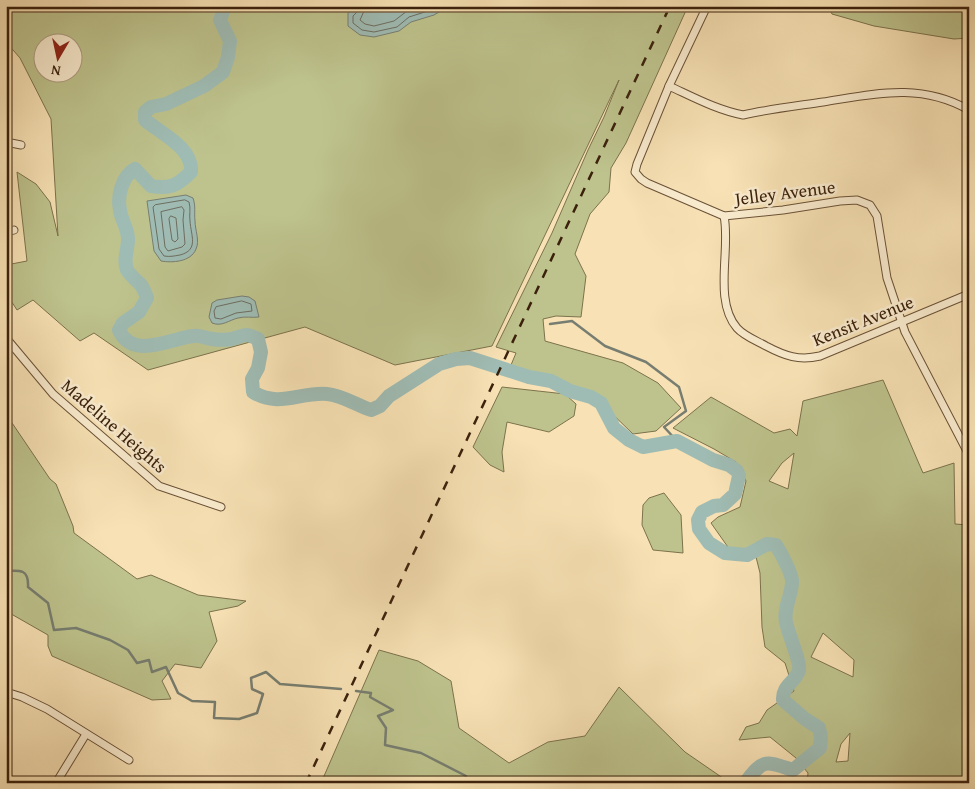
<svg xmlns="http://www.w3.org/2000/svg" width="975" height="789" viewBox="0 0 975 789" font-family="'Gentium Book Plus',serif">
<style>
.green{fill:#bec38d;stroke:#7c724c;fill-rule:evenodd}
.water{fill:#9fbcb4;stroke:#777e71}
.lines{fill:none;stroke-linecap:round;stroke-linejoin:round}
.shore{stroke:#6d6e60;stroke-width:1}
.stream{stroke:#777e71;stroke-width:2.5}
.river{stroke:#9fbcb4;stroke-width:14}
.minor-casing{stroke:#6a5136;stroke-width:9}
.minor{stroke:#faeccf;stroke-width:7}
.rail{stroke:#3b210c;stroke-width:2.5;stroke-dasharray:9 9;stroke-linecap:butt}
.labels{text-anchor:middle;stroke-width:5;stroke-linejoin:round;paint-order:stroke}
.street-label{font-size:18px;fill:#3b210c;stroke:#faeccf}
</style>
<rect width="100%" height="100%" fill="#f8e2b5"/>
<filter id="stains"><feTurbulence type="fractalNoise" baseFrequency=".004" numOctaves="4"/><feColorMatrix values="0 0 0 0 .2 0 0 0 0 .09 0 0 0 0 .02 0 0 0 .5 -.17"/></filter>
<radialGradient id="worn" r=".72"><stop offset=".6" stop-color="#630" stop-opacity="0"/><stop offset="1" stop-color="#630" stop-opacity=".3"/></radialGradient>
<g class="green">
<path d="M6,6H688L626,143L611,168L609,192L590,214L575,254L586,276L581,317L556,316L543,319L545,341L623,363L658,383L681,408L656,431L633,434L604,406L589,394L518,370L511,365L516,353L496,347L552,233L588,150L604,117L619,80L492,346L395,365L305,327L148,370L94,333L80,341L33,300L17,310L6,293V265L27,261L17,172L36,184L50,202L58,236L51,119L20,58L6,42ZM42,42H72V72H42Z"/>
<path d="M828,6H957L969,14V38L954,39L874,26L832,14Z"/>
<path d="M883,380L923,473L954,463L955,524L969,525V783H807L808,773L796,758L770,737L739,740L746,727L759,723L767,710L794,691L785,663L765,647L762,627L760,573L754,549L730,550L711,523L718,517L740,507L746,481L736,462L714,449L673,428L711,397L774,433L790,429L797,436L803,401ZM794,453L788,489L769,481L782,463ZM823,633L854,660L853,677L811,657ZM850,733L848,761L836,762L841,744Z"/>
<path d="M502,387L565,394L576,404L574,416L549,432L507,422L502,452L504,472L490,465L473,447Z"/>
<path d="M6,414L50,479L56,484L73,526L74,533L137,579L151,575L198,595L246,601L238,606L209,612L217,641L201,668L175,664L162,681L171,699L152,700L52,656L48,646V635L6,611Z"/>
<path d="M664,493L681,515L683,553L653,550L642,525L643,505L649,498Z"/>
<path d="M379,650L418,661L451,681L459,728L509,763L548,742L585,736L619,687L685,752L730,783H321Z"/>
</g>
<g class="water">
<path d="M356,6H445L444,9L434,15L411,22L399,31L374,37L360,35L348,26V13Z"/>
<path d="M186,195L193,198C196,207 194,212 195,221C195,230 200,241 196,249C191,262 172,263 161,261L154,251L147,201Z"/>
<path d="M242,296L249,297L255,301L259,317C252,318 245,316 238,318C229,320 222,327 212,323L209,317L212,303L217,300Z"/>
</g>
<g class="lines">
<g class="shore">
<path d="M359,6L358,11L353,16V23L362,30L374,32L397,27L409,17L431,10L438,6"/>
<path d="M365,6L364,11L360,20L365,24L374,26L394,21L407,11L424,6"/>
<path d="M185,200L189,202C191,209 189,214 190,221C191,236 199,250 180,255C174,256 170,257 164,256L159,249L153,207L155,205Z"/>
<path d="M182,207L184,210L183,220L185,244L182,247L168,251L165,247L161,212Z"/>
<path d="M171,216L176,218L178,239L175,242L172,240L169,219Z"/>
<path d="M242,301L251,304L252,311L236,313L221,319L215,318L214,311L216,307Z"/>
</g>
<g class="stream">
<path d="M550,324L572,321L605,346L646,362L679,387L686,411L664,427L677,441"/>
<path d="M6,571C20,570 29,569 28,587L48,603L54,630L76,628L110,640L128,650L137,663L149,660L152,672L166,667L178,693L192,701L215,702L214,718L239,719L257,713L263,694L252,689L251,678L266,672L280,684L341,689"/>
<path d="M356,691L371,693L370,697L393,710L378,716L386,728L385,745L421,753L466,776L462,783"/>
</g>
<path class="river" d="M225,6L220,20L230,41L228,57L223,72L204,86L166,104L151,107L145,112V120C162,134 193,148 191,172C177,186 170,189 151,186L135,169C122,176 117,196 120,210C121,220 128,228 128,239C128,250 123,259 127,270C130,275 136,280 140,284C144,288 145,293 147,298L139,312L123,323L119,330C132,360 170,339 193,336C200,335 206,338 212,339C218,340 226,340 232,339C236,338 242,335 247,335C250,335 255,338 258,339L261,352L258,368L252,379L253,392C279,408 299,392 327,394C341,395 357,405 371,410L380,406L389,396L439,364L456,359L470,358L529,377L551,381L570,391L591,397L601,403L614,428L629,440L643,447L677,441L713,460L729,465L737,471L739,476L735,494L723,505L714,506L702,512L698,520L699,529L709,543L725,553L747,555L767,544L776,545C781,553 791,572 792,580C793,593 783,608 786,622C788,633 801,663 799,670C796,682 782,685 783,700L805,719L819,728L821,737L820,748L793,770C765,761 764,758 745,783"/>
<g class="minor-casing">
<g id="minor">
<path d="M707,6L669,86L637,164L635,172L641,179L647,183L724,216L783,210L840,201L857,200L870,205L877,216L887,278L905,332L969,455"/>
<path d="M669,86C693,97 717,110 743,115C769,109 796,106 823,102C874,94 920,82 969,110"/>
<path d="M6,142L21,145"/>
<path d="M724,216C731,249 713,300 737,328C744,336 757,341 766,346C785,356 799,361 820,356L969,294"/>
<path d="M6,232L14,230"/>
<path d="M6,338L53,394L159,486L221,507"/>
<path d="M6,692L22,697L47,709L129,760"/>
<path d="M56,783L86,734"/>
</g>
</g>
<use href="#minor" class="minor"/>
<path class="rail" d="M306,783L670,6"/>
</g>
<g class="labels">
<g class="street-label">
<text transform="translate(785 193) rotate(-7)" y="6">Jelley Avenue</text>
<text transform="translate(863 321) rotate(-22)" y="6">Kensit Avenue</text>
<text transform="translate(114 426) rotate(41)" y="6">Madeline Heights</text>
</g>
</g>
<rect width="975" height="789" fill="none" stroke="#f8e2b5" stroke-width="25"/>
<rect x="8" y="8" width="960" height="774" fill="none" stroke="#3b210c" stroke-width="2.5"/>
<rect x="12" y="12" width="950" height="764" fill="none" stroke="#3b210c"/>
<g transform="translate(58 58) rotate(189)"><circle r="24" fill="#faeccf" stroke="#ae9b81"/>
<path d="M0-4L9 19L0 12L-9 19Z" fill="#8f2418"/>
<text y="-8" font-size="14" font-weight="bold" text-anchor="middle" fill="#3b210c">N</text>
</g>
<rect width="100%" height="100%" filter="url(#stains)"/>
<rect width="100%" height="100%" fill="url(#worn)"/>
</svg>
